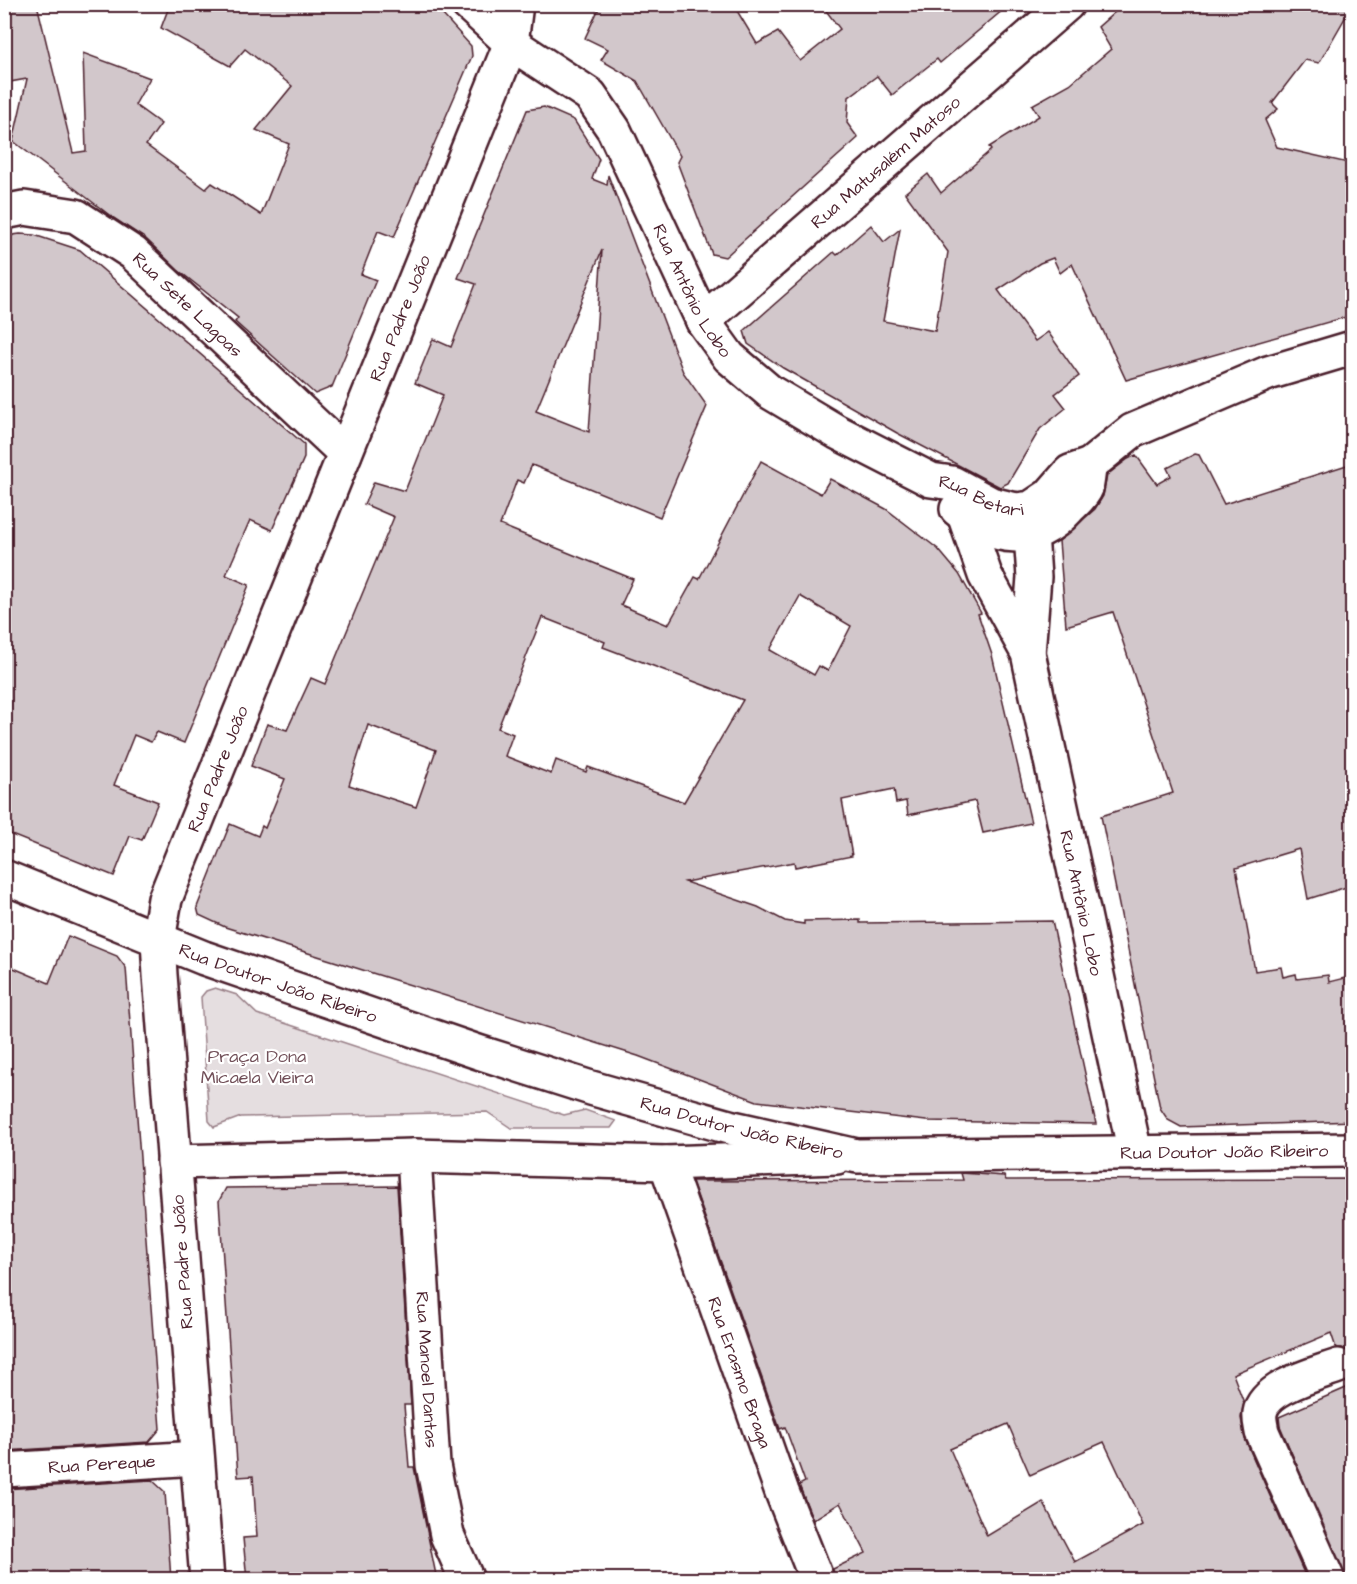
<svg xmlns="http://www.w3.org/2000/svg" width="1357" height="1584" viewBox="0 0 1357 1584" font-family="'Architects Daughter',sans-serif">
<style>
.green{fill:#e5dee0;stroke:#987e86;stroke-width:1.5}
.building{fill:#d2c7cb;stroke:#4a1f2b;stroke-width:1.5;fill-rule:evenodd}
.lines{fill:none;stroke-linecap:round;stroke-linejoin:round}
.minor-casing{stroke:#4a1f2b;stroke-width:38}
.major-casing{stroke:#4a1f2b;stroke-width:38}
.minor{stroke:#fff;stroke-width:33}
.major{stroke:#fff;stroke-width:33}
.labels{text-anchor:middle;stroke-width:4.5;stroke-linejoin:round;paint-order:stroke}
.street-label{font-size:18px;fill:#4a1f2b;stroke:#fff}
.park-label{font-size:18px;fill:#714f58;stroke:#fff}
</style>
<rect width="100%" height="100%" fill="#fff"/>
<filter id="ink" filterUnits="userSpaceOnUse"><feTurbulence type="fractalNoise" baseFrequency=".0167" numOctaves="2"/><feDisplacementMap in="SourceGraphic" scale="12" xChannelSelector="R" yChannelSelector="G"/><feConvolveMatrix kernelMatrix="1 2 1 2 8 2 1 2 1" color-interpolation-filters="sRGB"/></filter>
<g filter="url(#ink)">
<path class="green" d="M215,988L237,995L257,1014L564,1115L585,1110L616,1121L611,1128H511L487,1112L241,1117L214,1127L209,1121L201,997L206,991Z"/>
<g class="building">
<path d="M4,4H37L73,153L86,151L83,53L150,78L135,105L161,124L146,145L206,189L212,183L261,215L289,144L256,130L292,86L245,49L230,66L161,28L170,4H433L471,46L472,56L394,237L378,231L361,274L376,280L332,387L315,394L235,322L238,318L178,270L146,239L112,217L13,141L27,79L4,83Z"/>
<path d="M601,4H733L757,44L778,32L800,61L840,29L821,4H1010L940,63L937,59L892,95L877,76L849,97L847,123L858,138L725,257L712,254L677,162L680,156L637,81L601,60L608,49L585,38Z"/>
<path d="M1124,4H1353L1319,63L1305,60L1272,103L1278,109L1265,120L1277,147L1353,164V315L1126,380L1072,264L1060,273L1053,258L1040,263L998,290L1035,341L1048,332L1079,376L1055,394L1066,408L1040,429L1008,483L1000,487L897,433L783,368L748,344L744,331L834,252L837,255L871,225L884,242L900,229L883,321L935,331L948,252L905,193L928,174L941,193L991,150L989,147L1039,116L1032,105L1070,84L1111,49L1098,27Z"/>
<path d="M544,107L574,120L599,159L592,179L607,185L608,175L683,372L707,406L660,517L532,465L524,483L517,480L500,525L633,579L621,605L668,625L695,577L699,579L761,461L821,494L830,479L886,509L938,549L959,574L981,613L978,614L992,655L1031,823L983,833L975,801L908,815L906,801L896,803L894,789L842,800L852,856L795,867L794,862L685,882L758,907L785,921L804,924V921L860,920V923L1052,921L1096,1124L926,1121L757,1101L638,1056L225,927L199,915L197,907L230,824L258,836L262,826L265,828L285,779L251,766L267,724L287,730L311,678L325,684L394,517L364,504L374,482L405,491L443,395L415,383L433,339L451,347L476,284L458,278L527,110ZM602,250L589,432L536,411ZM800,596L851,626L828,671L819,666L814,675L770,650ZM542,617L605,642L603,647L743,700L684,802L588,767L586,772L556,760L551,774L505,756L513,734L498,728ZM368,725L436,750L416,807L349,785Z"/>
<path d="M20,234L34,235L80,250L304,444V458L272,530L250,520L226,575L249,585L184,743L157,732L151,742L134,735L114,785L158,802L142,840L130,836L114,876L4,832V244L13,235Z"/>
<path d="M1195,454L1199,455L1224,504L1353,463V885L1308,899L1299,849L1236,868L1255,971L1281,967L1283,977L1296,974L1297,979L1328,975L1329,982L1353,976V1121L1181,1127L1168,1120L1160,1108L1101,816L1173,793L1113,612L1066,626L1059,541L1095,509L1103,496L1107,475L1128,459L1136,455L1157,484L1171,476L1167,468Z"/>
<path d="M68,936L117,956L126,968L160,1429L149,1442L4,1451V964L49,983Z"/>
<path d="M961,1173L1004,1176L1006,1180L1353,1179V1355L1342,1348H1336L1331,1333L1233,1374L1244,1403L1241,1418L1245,1439L1307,1580H835L833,1569L866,1553L840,1503L813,1520L799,1485L805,1482L785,1427L780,1429L692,1181L963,1180ZM1008,1424L1030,1475L1104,1442L1143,1525L1075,1562L1043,1502L987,1536L950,1449Z"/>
<path d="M397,1186L411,1405H404L409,1467H414L437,1580H247L243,1538L257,1537L253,1476L238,1477L219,1201L226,1188Z"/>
<path d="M1353,1385V1580H1346L1280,1426L1279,1417Z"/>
<path d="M152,1480L165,1492L171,1580H4V1489Z"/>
</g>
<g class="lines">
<g class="minor-casing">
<g id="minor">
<path id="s1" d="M468,4L511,43L590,95L614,130L703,321L729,357L770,392L837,432L931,480L952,483L991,504L1016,510L1031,508L1049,496L1070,472L1090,465L1132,431L1268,373L1352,348"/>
<path id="s2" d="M4,212L24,208L76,216L133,253L345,453"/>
<path id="s3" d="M703,321L1067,4"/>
<path d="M957,509C993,540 1034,547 1068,509C1073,503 1083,496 1086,488C1088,481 1088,472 1090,465"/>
<path id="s4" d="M965,517L985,575L1028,653L1135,1153"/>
<path d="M1028,653L1034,577L1031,534"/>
<path id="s5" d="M414,1156L433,1465L447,1535L467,1580"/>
<path d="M174,1162L414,1156L666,1163L837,1157"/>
<path id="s6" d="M666,1163L782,1492L817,1580"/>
<path id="s7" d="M4,1470L197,1458"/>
<path id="s8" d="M207,1580L160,975L158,940L165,899L511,43L516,4"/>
<path d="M1328,1580L1262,1432C1261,1426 1259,1419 1260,1413C1264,1387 1316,1374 1338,1366"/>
</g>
</g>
<g class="major-casing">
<g id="major">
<path id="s9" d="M4,877L204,958L478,1052L591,1088L729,1127L857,1156L1352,1150"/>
</g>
</g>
<use href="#minor" class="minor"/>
<use href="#major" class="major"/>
</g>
</g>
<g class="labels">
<g class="street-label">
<text dy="6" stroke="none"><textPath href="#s3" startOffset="242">Rua Matusalém Matoso</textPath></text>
<text dy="6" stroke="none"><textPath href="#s1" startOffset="374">Rua Antônio Lobo</textPath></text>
<text dy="6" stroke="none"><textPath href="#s2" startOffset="216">Rua Sete Lagoas</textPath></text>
<text dy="6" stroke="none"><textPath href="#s8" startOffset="1310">Rua Padre João</textPath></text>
<text dy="6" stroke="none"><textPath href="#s1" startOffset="741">Rua Betari</textPath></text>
<text dy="6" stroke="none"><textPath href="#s8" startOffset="824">Rua Padre João</textPath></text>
<text dy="6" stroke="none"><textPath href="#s4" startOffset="406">Rua Antônio Lobo</textPath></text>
<text dy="6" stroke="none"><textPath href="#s9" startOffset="294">Rua Doutor João Ribeiro</textPath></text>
<text dy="6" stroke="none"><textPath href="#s9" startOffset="780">Rua Doutor João Ribeiro</textPath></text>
<text dy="6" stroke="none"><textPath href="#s9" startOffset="1266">Rua Doutor João Ribeiro</textPath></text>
<text transform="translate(182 1262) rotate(-94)" y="6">Rua Padre João</text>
<text dy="6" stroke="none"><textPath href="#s5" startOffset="214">Rua Manoel Dantas</textPath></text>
<text dy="6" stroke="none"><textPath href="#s6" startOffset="222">Rua Erasmo Braga</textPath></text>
<text dy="6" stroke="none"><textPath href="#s7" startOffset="98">Rua Pereque</textPath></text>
</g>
<g class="park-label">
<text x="257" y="1062">Praça Dona<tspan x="257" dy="21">Micaela Vieira</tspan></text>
</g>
</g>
<rect width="1357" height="1584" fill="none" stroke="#fff" stroke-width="24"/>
<rect x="12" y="12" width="1333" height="1560" fill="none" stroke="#4a1f2b" stroke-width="2" filter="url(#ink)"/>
</svg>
